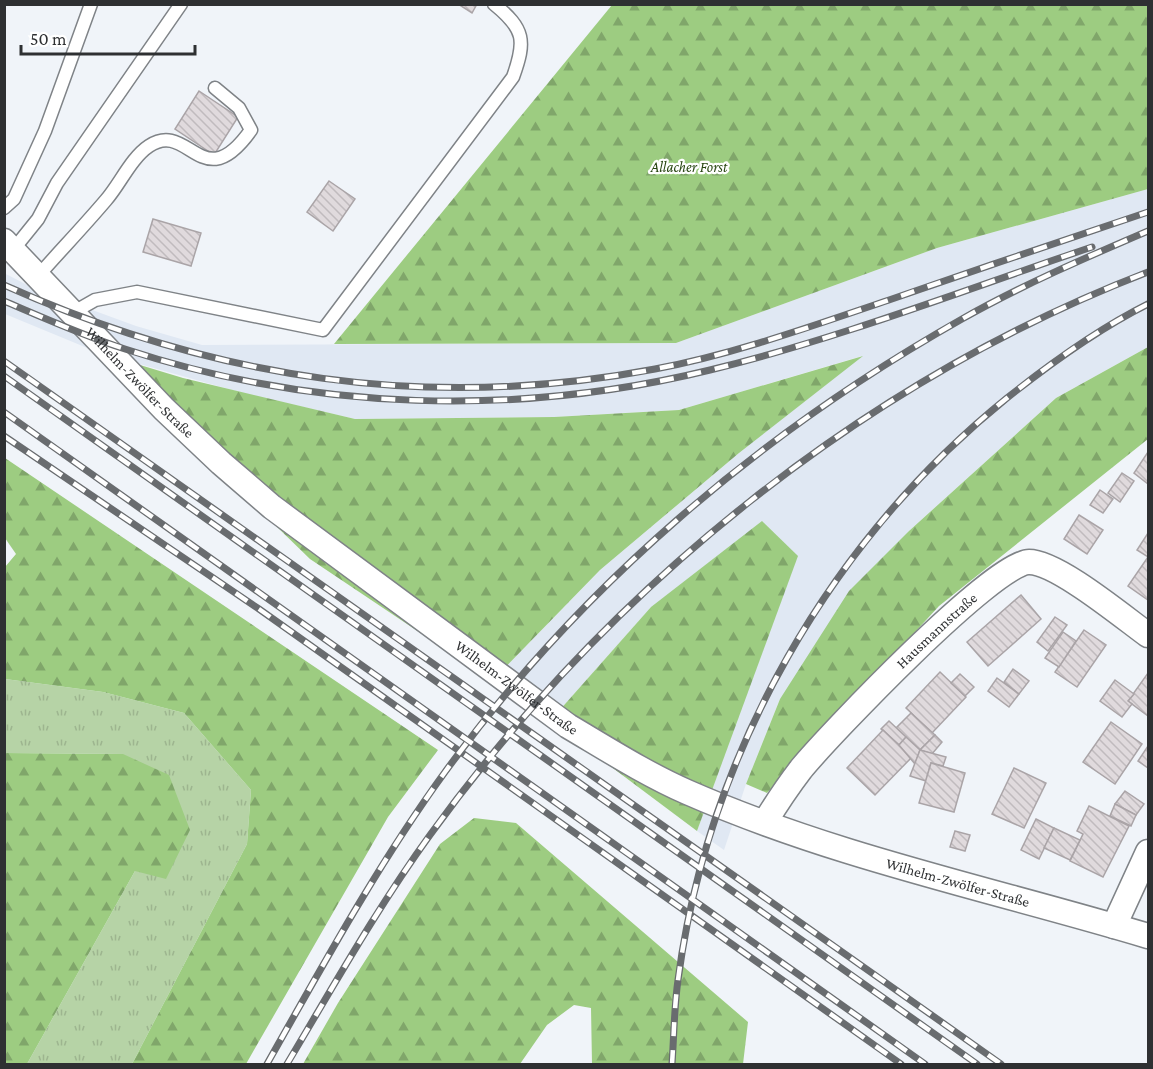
<svg xmlns="http://www.w3.org/2000/svg" width="1153" height="1069" viewBox="0 0 1153 1069" font-family="'Crimson Pro',serif">
<style>
.built{fill:#e0e8f3}
.grass{fill:url(#grass-tufts)}
.forest{fill:url(#forest-firs)}
.building{fill:url(#building-back-hatch);stroke:#aaa4a7;stroke-width:1.5}
.lines{fill:none;stroke-linecap:round;stroke-linejoin:round}
.lane-casing{stroke:#7f8387;stroke-width:15}
.street-casing{stroke:#7f8387;stroke-width:27}
.lane{stroke:#fff;stroke-width:12}
.street{stroke:#fff;stroke-width:24}
.rail-casing{stroke:#696c6f;stroke-width:7}
.rail{stroke:#fff;stroke-width:4.5;stroke-dasharray:14;stroke-linecap:butt}
.labels{text-anchor:middle;stroke-width:4.5;stroke-linejoin:round;paint-order:stroke}
.park-label{font-size:15px;font-style:italic;fill:#284612;stroke:#fff}
.street-label{font-size:15px;fill:#2e3032;stroke:#fff}
</style>
<defs>
<pattern id="grass-tufts" width="24" height="20" patternUnits="userSpaceOnUse" patternTransform="scale(1.5)"><rect width="24" height="20" fill="#b6d3a6"/><path d="M3 7l-1-3M5 7V3M7 7l1-3M15 17l-1-3M17 17v-4M19 17l1-3" fill="none" stroke="#9db58f"/></pattern>
<pattern id="forest-firs" width="22" height="20" patternUnits="userSpaceOnUse" patternTransform="scale(1.5)"><rect width="22" height="20" fill="#9dcc81"/><path d="M5 1l3.5 6h-7zM16 11l3.5 6h-7z" fill="#80a66a"/></pattern>
<pattern id="building-back-hatch" width="6" height="6" patternUnits="userSpaceOnUse" patternTransform="scale(1.5)"><rect width="6" height="6" fill="#e0dadd"/><path d="M-1 5l2 2M0 0l6 6M5-1l2 2" fill="none" stroke="#c0bbbe"/></pattern>
</defs>
<rect width="100%" height="100%" fill="#f0f4f9"/>
<path class="built" d="M1148,189V347L1056,398L909,531L780,699L746,784L724,850L697,831L732,731L651,607L550,721L492,681L600,570L739,453L862,356L679,410L554,417L355,419L239,392L97,352L5,314L4,273L35,289L136,326L202,345L676,343L937,248Z"/>
<path class="grass" d="M5,679L103,692L184,713L251,790L247,844L132,1064H27L135,871L122,754L5,753Z"/>
<g class="forest">
<path d="M612,5H1148V189L937,248L676,343L334,344Z"/>
<path d="M1148,347V439L939,606L767,793L746,784L780,699L849,591L909,531L1056,398Z"/>
<path d="M97,352L183,378L355,419L554,417L679,410L863,356L739,453L600,570L492,681L310,559Z"/>
<path d="M5,458L438,750L388,817L246,1064H132L247,844L251,790L184,713L103,692L5,679V567L16,554L5,538Z"/>
<path d="M762,521L798,556L697,831L550,721L651,607Z"/>
<path d="M5,753L123,754L169,775L190,830L166,879L135,871L27,1064H5Z"/>
<path d="M474,818L516,823L748,1022L743,1064H592L591,1008L574,1005L547,1025L520,1064H303L338,1003L440,844Z"/>
</g>
<g class="building">
<path d="M458,4H477L472,13Z"/>
<path d="M199,91L238,117L214,155L175,129Z"/>
<path d="M329,181L355,199L333,231L307,212Z"/>
<path d="M153,219L201,233L191,266L143,252Z"/>
<path d="M1148,452V484L1134,473Z"/>
<path d="M1122,473L1134,481L1120,502L1108,493Z"/>
<path d="M1100,490L1113,499L1103,513L1090,505Z"/>
<path d="M1079,515L1103,530L1087,554L1064,539Z"/>
<path d="M1148,533V557L1137,550Z"/>
<path d="M1148,557V600L1128,586Z"/>
<path d="M1021,595L1041,619L988,666L967,642Z"/>
<path d="M1055,617L1067,625L1048,651L1037,642Z"/>
<path d="M1084,630L1106,645L1077,687L1055,672Z"/>
<path d="M1063,632L1076,641L1059,667L1045,658Z"/>
<path d="M1013,669L1029,681L1019,694L1004,682Z"/>
<path d="M940,672L966,697L932,733L906,708Z"/>
<path d="M1148,673V716L1128,701Z"/>
<path d="M960,674L974,687L965,696L951,683Z"/>
<path d="M997,678L1019,694L1009,707L988,691Z"/>
<path d="M1115,680L1134,694L1128,701L1132,704L1122,717L1100,701Z"/>
<path d="M911,713L935,735L920,750L896,728Z"/>
<path d="M889,721L906,737L899,745L881,729Z"/>
<path d="M1111,722L1142,744L1115,784L1083,762Z"/>
<path d="M883,730L912,757L875,795L847,768Z"/>
<path d="M935,735L942,742L932,754L920,750Z"/>
<path d="M906,737L920,750L915,764L899,745Z"/>
<path d="M1148,746V768L1138,761Z"/>
<path d="M920,750L946,757L943,766L931,763L926,781L910,776Z"/>
<path d="M931,763L965,773L954,812L919,803Z"/>
<path d="M1014,768L1046,783L1024,828L992,814Z"/>
<path d="M1125,791L1144,804L1136,815L1115,804Z"/>
<path d="M1115,804L1136,815L1131,826L1110,816Z"/>
<path d="M1089,806L1129,826L1103,877L1070,861L1083,834L1077,831Z"/>
<path d="M1036,819L1054,828L1039,859L1021,850Z"/>
<path d="M1054,828L1080,840L1070,860L1044,848Z"/>
<path d="M955,831L970,835L965,851L950,847Z"/>
</g>
<g class="lines">
<g class="lane-casing">
<g id="lane">
<path d="M4,208L14,199L45,131L91,4"/>
<path d="M13,250L38,219L57,183L181,4"/>
<path d="M38,276C60,251 84,226 106,200C120,184 131,158 149,146C189,119 202,199 251,130L239,108L215,88"/>
<path d="M74,312L95,300L137,292L323,330L513,77C526,41 525,29 494,4"/>
</g>
</g>
<g class="street-casing">
<g id="street">
<path id="s1" d="M4,241L164,409L221,463L272,507L568,726C607,749 646,774 687,792C835,857 995,890 1148,936"/>
<path id="s2" d="M765,822C776,804 788,786 801,769C829,735 994,562 1029,562C1057,562 1123,617 1148,635"/>
<path d="M1114,926L1148,852"/>
</g>
</g>
<use href="#lane" class="lane"/>
<use href="#street" class="street"/>
<g class="rail-casing">
<g id="rail">
<path d="M4,285C214,379 428,412 655,369C735,354 812,326 889,300C975,270 1062,241 1148,212"/>
<path d="M4,301C44,318 84,336 125,349C313,411 518,417 710,370C838,339 967,289 1092,247"/>
<path d="M4,361L1001,1064"/>
<path d="M4,376L977,1064"/>
<path d="M4,412L925,1064"/>
<path d="M4,436L259,609L901,1064"/>
<path d="M267,1064C323,965 378,864 445,772C581,585 762,432 962,319C1022,285 1085,258 1148,231"/>
<path d="M287,1064C333,987 377,908 430,835C609,588 862,382 1148,272"/>
<path d="M672,1064C674,1036 674,1008 678,980C708,753 830,541 1007,398C1051,363 1098,329 1148,304"/>
</g>
</g>
<use href="#rail" class="rail"/>
</g>
<g class="labels">
<g class="park-label">
<text x="689" y="172">Allacher Forst</text>
</g>
<g class="street-label">
<text dy="5" stroke="none"><textPath href="#s1" startOffset="196">Wilhelm-Zwölfer-Straße</textPath></text>
<text dy="5" stroke="none"><textPath href="#s2" startOffset="258">Hausmannstraße</textPath></text>
<text dy="5" stroke="none"><textPath href="#s1" startOffset="682">Wilhelm-Zwölfer-Straße</textPath></text>
<text dy="5" stroke="none"><textPath href="#s1" startOffset="1168">Wilhelm-Zwölfer-Straße</textPath></text>
</g>
</g>
<rect width="1153" height="1069" fill="none" stroke="#2e3032" stroke-width="12"/>
<path d="M21 45v9h174v-9" fill="none" stroke="#2e3032" stroke-width="3"/>
<text x="30" y="45" font-size="18" fill="#2e3032" stroke="#ffffff" stroke-width="4.5" paint-order="stroke">50 m</text>
</svg>
